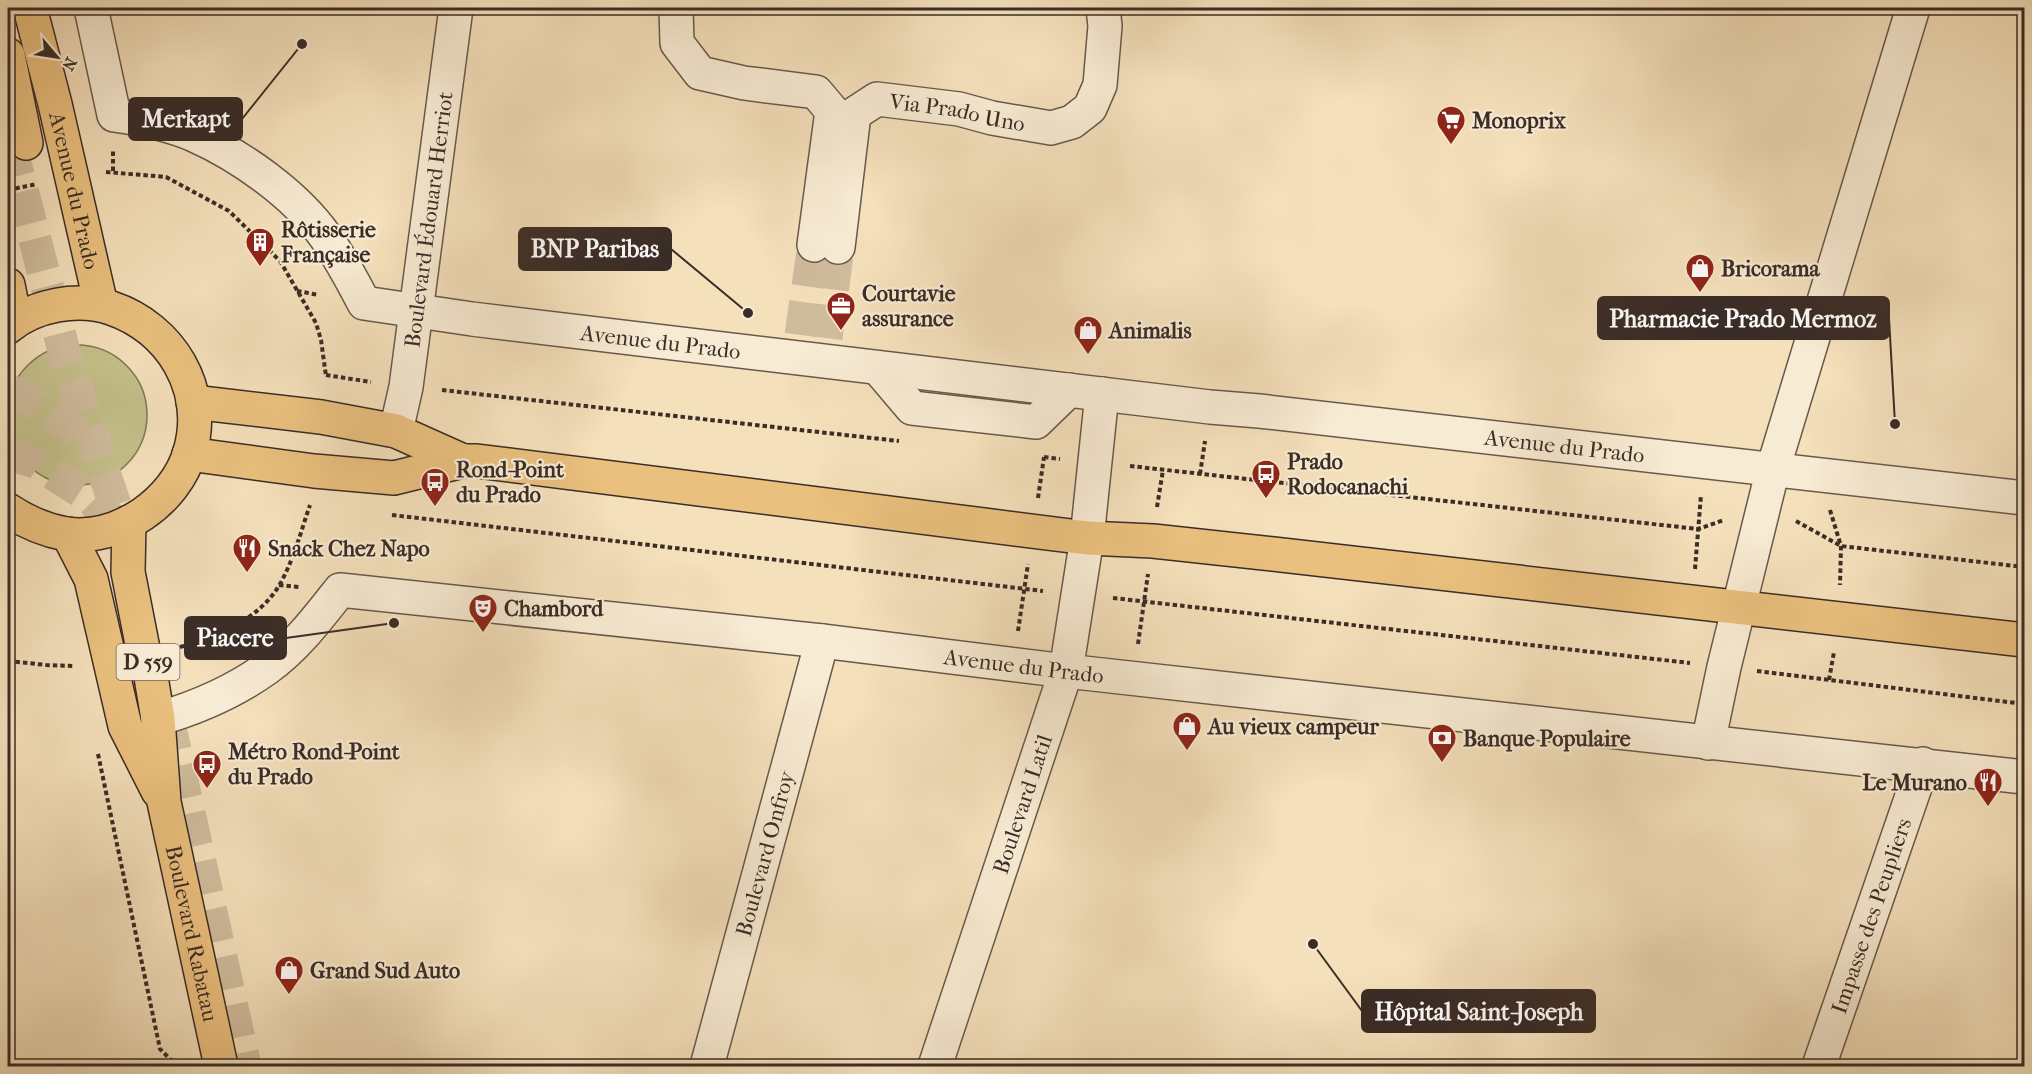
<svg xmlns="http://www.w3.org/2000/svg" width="2032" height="1074" viewBox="0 0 2032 1074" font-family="'IM FELL French Canon',serif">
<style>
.green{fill:#c4c08b;stroke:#7f7659;stroke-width:1.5}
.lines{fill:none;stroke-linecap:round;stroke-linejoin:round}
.minor-tunnel{stroke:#cfbc9d;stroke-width:33;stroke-dasharray:33 16;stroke-linecap:butt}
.highway-tunnel{stroke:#cfbc9d;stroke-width:33;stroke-dasharray:33 16;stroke-linecap:butt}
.minor-casing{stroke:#68594c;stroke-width:36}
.major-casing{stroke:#3a2c27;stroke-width:36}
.highway-casing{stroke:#3a2c27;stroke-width:36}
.path{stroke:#3a2c27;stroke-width:4;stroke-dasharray:4.5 3;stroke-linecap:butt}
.minor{stroke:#f8ebd3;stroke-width:33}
.major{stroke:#eac07e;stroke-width:33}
.highway{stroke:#eac07e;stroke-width:33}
.labels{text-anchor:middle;stroke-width:4.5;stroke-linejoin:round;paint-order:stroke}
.shield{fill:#f8ebd3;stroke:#73655b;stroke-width:1.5}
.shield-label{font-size:21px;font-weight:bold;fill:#3a2c27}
.street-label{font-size:22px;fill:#3a2c27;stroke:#f8ebd3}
.poi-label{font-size:22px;font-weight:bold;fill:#3a2c27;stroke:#f8ebd3;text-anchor:start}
.leader{fill:none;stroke:#3a2c27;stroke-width:2}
.callout-dot{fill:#3a2c27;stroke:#f8ebd3;stroke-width:2}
.callout{fill:#3a2c27;stroke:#3a2c27;stroke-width:2}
.callout-label{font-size:24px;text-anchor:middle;font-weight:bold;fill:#fff}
</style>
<rect width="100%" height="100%" fill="#f4e0bb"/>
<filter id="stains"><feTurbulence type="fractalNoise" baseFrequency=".00333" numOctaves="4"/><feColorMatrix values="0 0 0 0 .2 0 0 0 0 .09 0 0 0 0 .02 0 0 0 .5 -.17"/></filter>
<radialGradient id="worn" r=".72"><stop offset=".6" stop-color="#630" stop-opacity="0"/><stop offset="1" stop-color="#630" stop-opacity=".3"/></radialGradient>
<circle class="green" cx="77" cy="415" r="70"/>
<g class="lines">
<g class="minor-tunnel">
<path d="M801,335L814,245"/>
<path d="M826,338L838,247"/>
</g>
<g class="highway-tunnel">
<path d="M10,144L65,355L131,553"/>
<path d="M8,391L16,393L70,426L95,452"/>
<path d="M8,454L35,462L88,496L112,520L118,529"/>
<path d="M168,718L245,1066"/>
</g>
<g class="minor-casing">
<g id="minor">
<path id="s1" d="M91,8L114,115C142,119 169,124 194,135C241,156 295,194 325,236C340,257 352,280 364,303L472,319L1210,407L1259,411L2024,498"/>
<path d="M676,8L677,43L700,73L744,83L816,92L832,111L814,245"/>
<path id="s2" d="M838,247L854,114L877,99L959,109L992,118L1051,128L1072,122L1090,108L1100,85L1105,26L1103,8"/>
<path d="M878,368L912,408L1036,422L1069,390"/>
<path id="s3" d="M396,431L406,387L456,8"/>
<path id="s4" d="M158,719C196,708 235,691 267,668C296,647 318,618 340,590L822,641L1066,671L2024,777"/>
<path d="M1708,743L1724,667L1773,469L1913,8"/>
<path id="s5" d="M707,1066L822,641"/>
<path id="s6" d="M935,1066L1066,671L1087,538L1102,394"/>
<path id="s7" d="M1819,1066L1923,764"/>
</g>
</g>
<g class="major-casing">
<g id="major">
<path id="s8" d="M30,8L55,104L101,305"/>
<path d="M8,285L15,321"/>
<path d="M8,327C35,305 77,297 111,308C171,328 208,389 190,452C175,502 119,541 66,534C44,530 26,522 8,510"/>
<path d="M193,402L321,417L396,431L463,461"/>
<path d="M189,454L314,471L394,478L463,461H477L1087,538L1153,541L1273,554L2024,640"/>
<path id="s9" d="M129,522L128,572L144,654L149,665L158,719L164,802L221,1066"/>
<path d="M68,534L91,579L125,726L158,791"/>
</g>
</g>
<g class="highway-casing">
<path id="highway" d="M8,55L26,143"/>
</g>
<g class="path">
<path d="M113,171V151"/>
<path d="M106,172L166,177L229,211L280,261L316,323L321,340L326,376"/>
<path d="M8,190L37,184"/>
<path d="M297,291L319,295"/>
<path d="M326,375L371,382"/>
<path d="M442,390L899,441"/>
<path d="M1044,457L1060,459"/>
<path d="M1130,466L1698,529L1724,520"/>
<path d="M1200,474L1205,441"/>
<path d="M1038,498L1044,457"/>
<path d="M1157,507L1163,470"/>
<path d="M1830,510L1841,546L1840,585"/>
<path d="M392,515L1043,591"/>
<path d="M1796,521L1841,546L2024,567"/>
<path d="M1695,569L1701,495"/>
<path d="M279,585L299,587"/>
<path d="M1113,598L1690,663"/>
<path d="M1018,631L1028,564"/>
<path d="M1138,644L1148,574"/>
<path d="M180,647C217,637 260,619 280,584C294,559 301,531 310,505"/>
<path d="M8,661L46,665L75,666"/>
<path d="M1757,671L2024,704"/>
<path d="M1829,680L1834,652"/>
<path d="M98,754L160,1049L177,1066"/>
</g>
<use href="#minor" class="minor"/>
<use href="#major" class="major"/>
<use href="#highway" class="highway"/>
</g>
<defs>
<g id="supermarket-pin" transform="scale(1.5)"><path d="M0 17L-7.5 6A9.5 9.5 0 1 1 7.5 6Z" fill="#8f2418" stroke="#f8ebd3"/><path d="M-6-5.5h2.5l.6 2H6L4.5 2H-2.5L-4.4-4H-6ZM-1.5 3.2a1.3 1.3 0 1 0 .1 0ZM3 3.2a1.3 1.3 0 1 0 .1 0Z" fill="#fff"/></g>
<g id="building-pin" transform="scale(1.5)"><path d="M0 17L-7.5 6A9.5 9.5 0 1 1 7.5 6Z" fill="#8f2418" stroke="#f8ebd3"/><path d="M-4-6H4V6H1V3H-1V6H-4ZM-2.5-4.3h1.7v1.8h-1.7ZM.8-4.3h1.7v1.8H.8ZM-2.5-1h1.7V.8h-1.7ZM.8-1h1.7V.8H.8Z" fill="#fff"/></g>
<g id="shop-pin" transform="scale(1.5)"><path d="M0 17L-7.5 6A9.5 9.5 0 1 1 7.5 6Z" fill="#8f2418" stroke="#f8ebd3"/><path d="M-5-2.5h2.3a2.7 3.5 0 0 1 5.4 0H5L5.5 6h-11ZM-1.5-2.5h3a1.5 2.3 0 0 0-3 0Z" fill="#fff"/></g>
<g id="office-pin" transform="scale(1.5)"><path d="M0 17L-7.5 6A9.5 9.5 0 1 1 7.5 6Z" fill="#8f2418" stroke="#f8ebd3"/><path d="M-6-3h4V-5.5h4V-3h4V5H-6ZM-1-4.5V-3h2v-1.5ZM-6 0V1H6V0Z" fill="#fff"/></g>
<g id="bus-pin" transform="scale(1.5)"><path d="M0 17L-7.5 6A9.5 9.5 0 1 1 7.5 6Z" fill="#8f2418" stroke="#f8ebd3"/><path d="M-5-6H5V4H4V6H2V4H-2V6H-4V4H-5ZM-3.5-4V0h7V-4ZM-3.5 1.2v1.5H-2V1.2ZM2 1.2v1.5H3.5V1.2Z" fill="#fff"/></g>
<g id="restaurant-pin" transform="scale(1.5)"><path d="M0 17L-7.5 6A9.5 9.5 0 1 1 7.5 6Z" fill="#8f2418" stroke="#f8ebd3"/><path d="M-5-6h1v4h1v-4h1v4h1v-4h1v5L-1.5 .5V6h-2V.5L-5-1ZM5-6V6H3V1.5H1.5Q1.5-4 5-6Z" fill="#fff"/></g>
<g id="theatre-pin" transform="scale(1.5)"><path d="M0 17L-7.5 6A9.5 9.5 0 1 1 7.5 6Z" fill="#8f2418" stroke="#f8ebd3"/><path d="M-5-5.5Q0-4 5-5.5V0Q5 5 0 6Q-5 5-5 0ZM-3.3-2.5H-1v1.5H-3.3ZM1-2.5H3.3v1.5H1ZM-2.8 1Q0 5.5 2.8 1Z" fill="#fff"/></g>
<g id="bank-pin" transform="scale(1.5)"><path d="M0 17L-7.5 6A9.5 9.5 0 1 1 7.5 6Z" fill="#8f2418" stroke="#f8ebd3"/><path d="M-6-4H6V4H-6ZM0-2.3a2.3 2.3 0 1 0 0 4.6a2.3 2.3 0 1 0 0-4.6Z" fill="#fff"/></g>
</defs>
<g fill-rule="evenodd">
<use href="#supermarket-pin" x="1451" y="120"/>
<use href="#building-pin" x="260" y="242"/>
<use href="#shop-pin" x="1700" y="268"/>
<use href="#office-pin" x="841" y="306"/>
<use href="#shop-pin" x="1088" y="330"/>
<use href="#bus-pin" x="1266" y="474"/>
<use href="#bus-pin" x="435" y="482"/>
<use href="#restaurant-pin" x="247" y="548"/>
<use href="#theatre-pin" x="483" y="608"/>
<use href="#shop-pin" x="1187" y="726"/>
<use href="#bank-pin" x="1442" y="738"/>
<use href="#bus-pin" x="207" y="764"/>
<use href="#restaurant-pin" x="1988" y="782"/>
<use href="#shop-pin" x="289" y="970"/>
</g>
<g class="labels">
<rect class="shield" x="116.5" y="644" width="63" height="36" rx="4.5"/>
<g class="shield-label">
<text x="148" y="669">D 559</text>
</g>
<g class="street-label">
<text dy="8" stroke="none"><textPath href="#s2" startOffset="243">Via Prado Uno</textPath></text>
<text dy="8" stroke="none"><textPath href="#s8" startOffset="188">Avenue du Prado</textPath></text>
<text dy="8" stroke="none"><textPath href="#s3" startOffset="214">Boulevard Édouard Herriot</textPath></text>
<text dy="8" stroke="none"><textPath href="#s1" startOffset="736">Avenue du Prado</textPath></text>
<text dy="8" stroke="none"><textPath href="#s1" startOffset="1646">Avenue du Prado</textPath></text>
<text dy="8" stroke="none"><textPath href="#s4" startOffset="916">Avenue du Prado</textPath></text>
<text dy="8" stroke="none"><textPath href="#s6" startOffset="276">Boulevard Latil</textPath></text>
<text dy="8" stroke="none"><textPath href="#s5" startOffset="220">Boulevard Onfroy</textPath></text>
<text dy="8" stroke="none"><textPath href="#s7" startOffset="159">Impasse des Peupliers</textPath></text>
<text dy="8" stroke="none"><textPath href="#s9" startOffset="418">Boulevard Rabatau</textPath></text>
</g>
<g class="poi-label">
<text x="1472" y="128">Monoprix</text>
<text x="281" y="237">Rôtisserie<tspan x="281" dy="25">Française</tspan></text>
<text x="1721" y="276">Bricorama</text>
<text x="862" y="301">Courtavie<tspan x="862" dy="25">assurance</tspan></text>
<text x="1109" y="338">Animalis</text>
<text x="1287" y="469">Prado<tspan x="1287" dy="25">Rodocanachi</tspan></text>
<text x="456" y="477">Rond-Point<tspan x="456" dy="25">du Prado</tspan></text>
<text x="268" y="556">Snack Chez Napo</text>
<text x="504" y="616">Chambord</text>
<text x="1208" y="734">Au vieux campeur</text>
<text x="1463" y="746">Banque Populaire</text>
<text x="228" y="759">Métro Rond-Point<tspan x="228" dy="25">du Prado</tspan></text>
<text x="1967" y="790" text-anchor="end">Le Murano</text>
<text x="310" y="978">Grand Sud Auto</text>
</g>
</g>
<path class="leader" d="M302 44L242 119M748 313L671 249M1895 424L1889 318M394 623L286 638M1313 944L1362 1011"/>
<g class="callout-dot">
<circle cx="302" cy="44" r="6"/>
<circle cx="748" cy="313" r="6"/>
<circle cx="1895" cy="424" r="6"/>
<circle cx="394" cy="623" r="6"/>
<circle cx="1313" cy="944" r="6"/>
</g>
<g class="callout">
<rect x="129" y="98" width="113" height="42" rx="6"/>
<rect x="519" y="228" width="152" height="42" rx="6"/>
<rect x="1598" y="297" width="291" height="42" rx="6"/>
<rect x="185" y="617" width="101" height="42" rx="6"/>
<rect x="1362" y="990" width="233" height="42" rx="6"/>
</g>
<g class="callout-label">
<text x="186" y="127">Merkapt</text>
<text x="595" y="257">BNP Paribas</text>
<text x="1743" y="327">Pharmacie Prado Mermoz</text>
<text x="235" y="646">Piacere</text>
<text x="1479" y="1020">Hôpital Saint-Joseph</text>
</g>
<rect width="2032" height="1074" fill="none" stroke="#f4e0bb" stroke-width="30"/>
<rect x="9" y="9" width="2014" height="1056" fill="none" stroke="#3a2c27" stroke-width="3"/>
<rect x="15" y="15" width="2002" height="1044" fill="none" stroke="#3a2c27" stroke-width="1.5"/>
<g transform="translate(57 57) rotate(119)" stroke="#f8ebd3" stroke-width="4.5" paint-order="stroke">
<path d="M0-4.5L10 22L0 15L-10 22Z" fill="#3a2c27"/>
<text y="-9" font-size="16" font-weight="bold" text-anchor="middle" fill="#3a2c27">N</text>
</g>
<rect width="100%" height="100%" filter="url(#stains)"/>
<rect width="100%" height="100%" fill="url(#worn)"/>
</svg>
